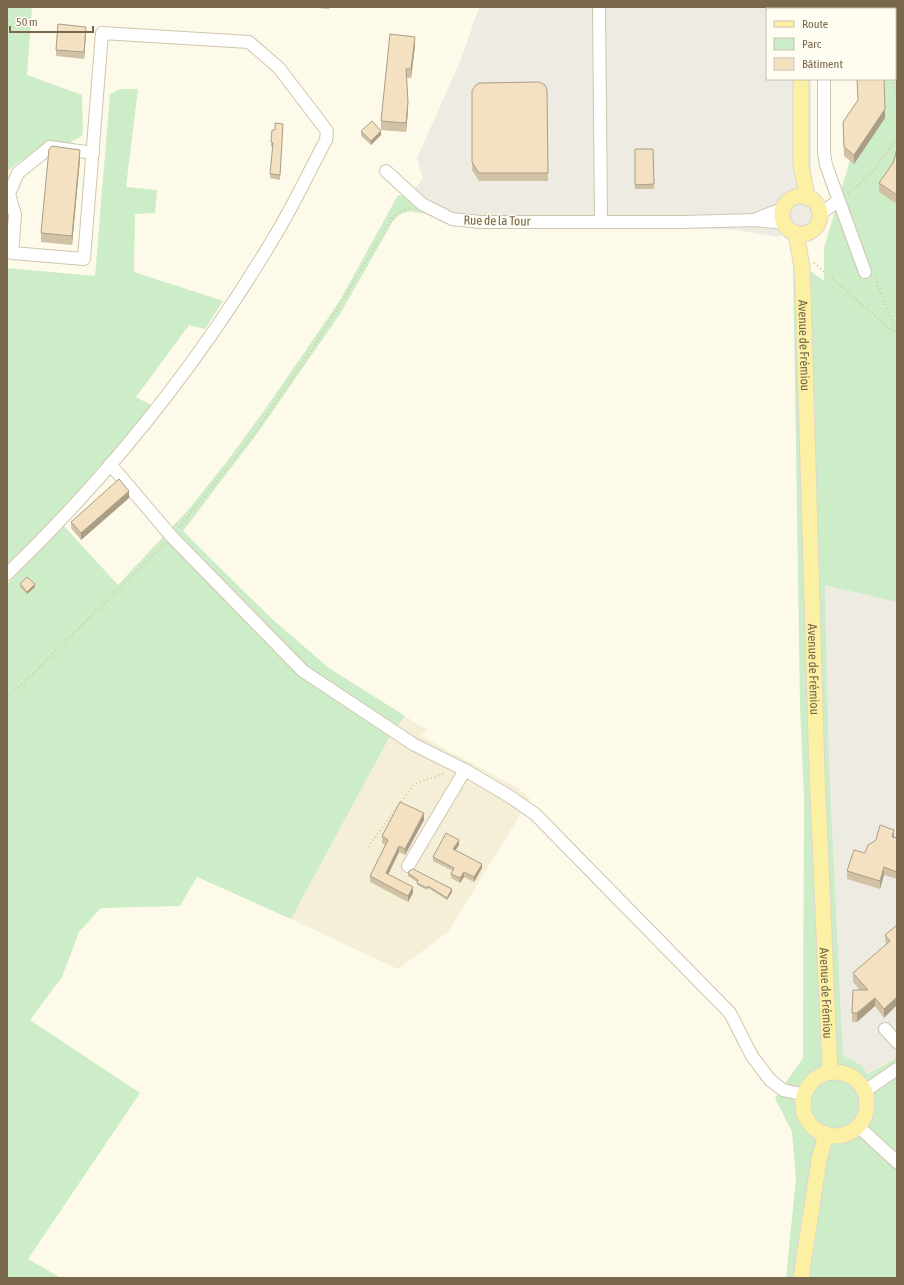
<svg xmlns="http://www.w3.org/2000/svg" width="904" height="1285" viewBox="0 0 904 1285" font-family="'Asap Condensed',sans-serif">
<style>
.residential{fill:#f5efd8}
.industrial{fill:#eeebe3}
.green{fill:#cdecc8}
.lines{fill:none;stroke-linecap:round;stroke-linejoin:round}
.minor-casing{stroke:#d0c6af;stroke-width:14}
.major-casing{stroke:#dcd7d0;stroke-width:17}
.path{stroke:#d9c5a4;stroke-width:2;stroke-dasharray:1 3;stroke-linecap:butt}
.minor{stroke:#fff;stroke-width:12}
.major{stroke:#fbf0a3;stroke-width:15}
.wall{fill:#d1c2a6}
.shaded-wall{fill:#aa9e87}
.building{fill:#f3e1c1;stroke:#aa9e87}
.labels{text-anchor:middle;stroke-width:3;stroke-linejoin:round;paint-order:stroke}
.street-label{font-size:13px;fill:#79674c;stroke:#fffdf1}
</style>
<rect width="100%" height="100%" fill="#fdfaea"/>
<path class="residential" d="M405,716L427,730L421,736L518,788L530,799L448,932L398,969L291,919L389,738Z"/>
<g class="industrial">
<path d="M479,7H811V9H767V79H811V222L777,237L738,230L695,228H469L452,225L425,214L407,197L423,179L417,158L462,57Z"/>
<path d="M825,584L897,602V1055L893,1060L866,1074L862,1066L843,1055L829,763Z"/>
</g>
<g class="green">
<path d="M7,7H32L27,75L82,95L83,129L82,136L69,143L48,141L7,171Z"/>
<path d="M895,7H897V602L825,585L829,763L843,1055L862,1066L867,1074L893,1060L897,1055V1278H786L796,1178L792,1132L775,1098L803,1058L804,798L800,706L793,258L824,281V248L874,79H895Z"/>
<path d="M120,89H138L126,187L157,190L155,213L135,214L134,272L223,301L205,329L189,325L136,397L153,406C107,462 58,515 7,567V268L95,276L110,94Z"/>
<path d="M398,195L407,197L425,214C411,210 403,210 393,221L340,314L259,431L183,531L272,619L329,668L405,716L389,738L291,919L197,877L180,906L101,908L79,932L62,977L30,1020L140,1093L28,1259L61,1278H7V584L64,526L118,585L189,509L228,460L266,408L339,302Z"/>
</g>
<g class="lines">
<g class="minor-casing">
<g id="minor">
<path d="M599,7L601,221"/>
<path d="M824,79V153L826,165L865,272"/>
<path d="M386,171L422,204L452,219L480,222H683L755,220L784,223"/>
<path d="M821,213L838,201"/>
<path d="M756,219L782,209"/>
<path d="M110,464L172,537L303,671L413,744L465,770L509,796L535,814L730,1013L752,1056L770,1080L783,1090L805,1095"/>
<path d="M7,574C112,473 205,355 279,229C296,200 310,170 326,140L327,131L279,68L249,42L102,33L84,259L12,253L15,215L9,194L18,173L50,147L93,153"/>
<path d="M408,866L465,770"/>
<path d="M885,1029L897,1042"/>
<path d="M865,1091L897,1069"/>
<path d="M858,1126L897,1162"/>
</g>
</g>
<g class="major-casing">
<g id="major">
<path d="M800,7V9"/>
<path d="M801,79V165L807,196"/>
<circle cx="801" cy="215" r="19"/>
<path id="s1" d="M796,234L802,267L803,292L817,772L830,1072"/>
<circle cx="835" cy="1104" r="32"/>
<path d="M801,1278L819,1160L826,1134"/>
</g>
</g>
<g class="path">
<path d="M892,79L897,96"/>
<path d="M848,193L870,175L897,139"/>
<path d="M814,263L895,333"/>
<path d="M875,278L897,335"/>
<path d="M179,528L250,439L317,342L393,217L400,211L410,208"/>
<path d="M7,699L164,544"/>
<path d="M368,847L414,784L446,773"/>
</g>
<use href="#minor" class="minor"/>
<use href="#major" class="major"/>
</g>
<g class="wall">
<path d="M305,7H329V9Z"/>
<path d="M86,34L84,59L56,56V50Z"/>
<path d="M415,46L411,78H407L408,111L406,132L381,130V121Z"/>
<path d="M547,90L548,181H479L472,170V91Z"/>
<path d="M885,118L854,164L844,156L843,122Z"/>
<path d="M283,124L280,180L270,178L273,147H271V142L275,130Z"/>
<path d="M361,131L381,135L371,145L361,136Z"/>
<path d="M635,149H653L654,189H635Z"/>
<path d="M897,149V204L879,192V183L893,163Z"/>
<path d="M80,159L72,245L41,242V233Z"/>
<path d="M129,498L81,540L71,528V522Z"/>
<path d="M20,584L35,587L27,594L20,587Z"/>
<path d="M424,820L405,855L399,852L388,874L413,893L408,902L370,882V876L385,845L382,843V836Z"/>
<path d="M894,838H897V879L884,875L880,889L847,879V871L865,853Z"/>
<path d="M459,845L456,850L482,868L474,882L464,877L460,883L451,878V874L453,871L433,861V857Z"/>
<path d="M408,873L452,892L447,900L428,888L427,890L417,885V882L408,876Z"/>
<path d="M897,925L884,1018L875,1006L857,1022H852V1013L860,990L853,982V973L886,945L885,935Z"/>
</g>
<g class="shaded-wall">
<path d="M86,27V34L84,59V52Z"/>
<path d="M415,37V46L411,78V69Z"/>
<path d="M408,102V111L406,132V123Z"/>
<path d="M885,109V118L854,164V155Z"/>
<path d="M381,131V135L371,145V141Z"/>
<path d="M80,150V159L72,245V236Z"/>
<path d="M129,491V498L81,540V533Z"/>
<path d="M35,584V587L27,594V592Z"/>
<path d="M424,813V820L405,855V849Z"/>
<path d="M894,830V837L892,844V837Z"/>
<path d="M459,840V845L453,853V849Z"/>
<path d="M399,846V852L386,879V873Z"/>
<path d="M482,864V868L474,882V877Z"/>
<path d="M884,867V875L880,889V881Z"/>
<path d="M464,872V877L460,883V878Z"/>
<path d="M413,887V893L408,902V896Z"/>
<path d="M452,889V892L447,900V898Z"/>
<path d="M897,997V1005L884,1018V1009Z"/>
<path d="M875,998V1006L857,1022V1013Z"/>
</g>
<g class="building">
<path d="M58,24L86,27L84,52L56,50Z"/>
<path d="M390,34L415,37L411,69H406L408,102L406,123L381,121Z"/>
<path d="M857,79H884L885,109L854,155L844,147L843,122L858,100Z"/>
<path d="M539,82L545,85L547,90L548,173H479L472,162V91L475,86L479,83Z"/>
<path d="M372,121L381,131L371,141L361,131Z"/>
<path d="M275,123L283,124L280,175L270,174L273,143L271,142L272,130H275Z"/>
<path d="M52,146L80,150L72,236L41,233L49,149Z"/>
<path d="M635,149H653L654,184L635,185Z"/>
<path d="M897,149V195L879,183L893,163Z"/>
<path d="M119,479L129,491L81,533L71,522Z"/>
<path d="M27,577L35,584L27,592L20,584Z"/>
<path d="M400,802L424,813L405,849L399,846L386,873L413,887L408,896L370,876L388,840L382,836Z"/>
<path d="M880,825L894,830L892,837L897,838V872L884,867L880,881L847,871L854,850L865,853L868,845L876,840Z"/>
<path d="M446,833L459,840L453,849L482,864L474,877L464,872L460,878L451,874L454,868L433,857Z"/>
<path d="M413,869L452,889L447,898L428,886L427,888L417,883L418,880L408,873L409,871Z"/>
<path d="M897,925V997L884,1009L875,998L857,1013H852L853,990H868L853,973L890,941L885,935Z"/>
</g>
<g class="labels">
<g class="street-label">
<text transform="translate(497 220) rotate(1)" y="5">Rue de la Tour</text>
<text dy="5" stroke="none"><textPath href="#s1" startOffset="112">Avenue de Frémiou</textPath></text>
<text dy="5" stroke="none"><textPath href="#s1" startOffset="436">Avenue de Frémiou</textPath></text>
<text dy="5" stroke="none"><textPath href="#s1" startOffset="760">Avenue de Frémiou</textPath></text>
</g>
</g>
<rect width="904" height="1285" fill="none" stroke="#79674c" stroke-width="16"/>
<rect x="766" y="8" width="130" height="72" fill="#fffdf1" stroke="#c9c1af"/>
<rect x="774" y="21" width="20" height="6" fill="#fbf0a3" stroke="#c9c1af"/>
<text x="802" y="28" font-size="12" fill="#79674c">Route</text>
<rect x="774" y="38" width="20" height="12" fill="#cdecc8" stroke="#c9c1af"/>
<text x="802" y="48" font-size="12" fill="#79674c">Parc</text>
<rect x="774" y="58" width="20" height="12" fill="#f3e1c1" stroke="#c9c1af"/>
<text x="802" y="68" font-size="12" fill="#79674c">Bâtiment</text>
<path d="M10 26v6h83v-6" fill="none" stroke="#79674c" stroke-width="2"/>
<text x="16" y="26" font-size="12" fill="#79674c" stroke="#fffdf1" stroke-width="3" paint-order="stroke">50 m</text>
</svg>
